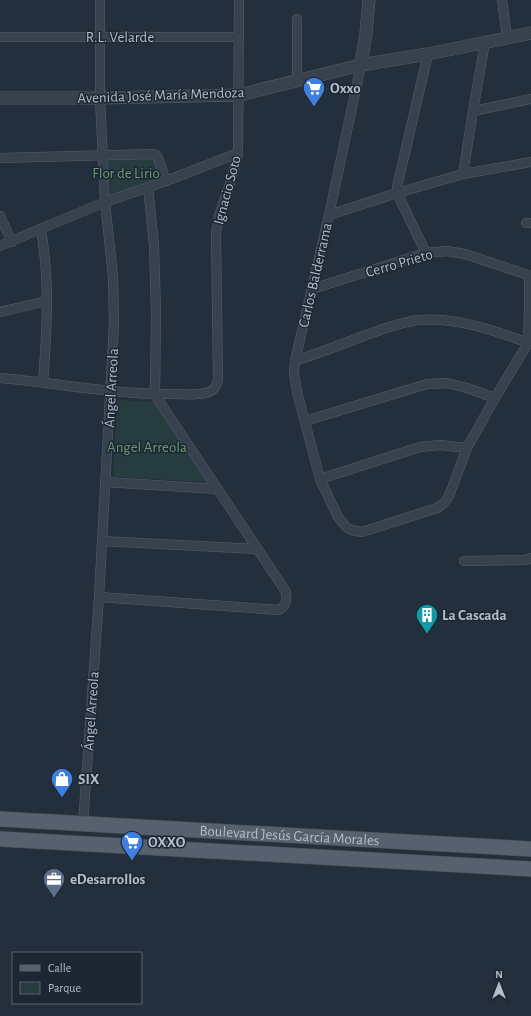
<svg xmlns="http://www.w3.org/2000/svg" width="531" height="1016" viewBox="0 0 531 1016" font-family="'Alegreya Sans',sans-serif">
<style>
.green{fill:#263c3f}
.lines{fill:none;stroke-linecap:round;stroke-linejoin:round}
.minor-casing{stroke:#565f6c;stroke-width:10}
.tertiary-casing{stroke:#565f6c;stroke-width:13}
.primary-casing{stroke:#414a57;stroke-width:16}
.minor{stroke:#38414e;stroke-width:9}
.tertiary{stroke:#38414e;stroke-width:12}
.primary{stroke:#56606e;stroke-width:15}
.labels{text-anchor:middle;stroke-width:3;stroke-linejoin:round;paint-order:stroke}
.street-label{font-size:15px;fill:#b4bcc9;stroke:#1d2633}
.poi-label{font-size:15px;font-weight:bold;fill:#b4bcc9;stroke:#1d2633;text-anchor:start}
.park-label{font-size:15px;fill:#6b9a76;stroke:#1d2633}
</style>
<rect width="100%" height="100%" fill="#242f3e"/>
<g class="green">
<path d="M153,156L159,178L111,195L108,158Z"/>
<path d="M117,400L155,402L207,482L113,477Z"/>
</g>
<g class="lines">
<g class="minor-casing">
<g id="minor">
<path d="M502,0L507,37"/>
<path d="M297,19V81"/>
<path d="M0,37H239"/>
<path d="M361,65L329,215L295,361L294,373L297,392L320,479L338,517L346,527L351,530L362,532L437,508L443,504L449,496L467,448L495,398L528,343L529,309V276"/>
<path d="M473,111L531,99"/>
<path d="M0,158L153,154L156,155L158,158L166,181"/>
<path d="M463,174L473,111L485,42"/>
<path d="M329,215L397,193L463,174L531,162"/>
<path d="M0,216L12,242"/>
<path d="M526,223H531"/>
<path d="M41,230C50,280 47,331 43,382"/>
<path d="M0,246L105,202L166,181L238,153"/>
<path d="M426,253L397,193V187L428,54"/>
<path d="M312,289L426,253L447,251L465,254L531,276"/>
<path d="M0,312L47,301"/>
<path d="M295,361C319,353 343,344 366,335C383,329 401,322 419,320C457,317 496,331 531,344"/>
<path d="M0,378C58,383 115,395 173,394C184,394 198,396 209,392C215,389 216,386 218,380L216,234L219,216L230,184L238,153L239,0"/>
<path d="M305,421L427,384L447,383L467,388L495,398"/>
<path d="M320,479L420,447L440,445L467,448"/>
<path d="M105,482L218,489"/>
<path d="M102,541L257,549"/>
<path d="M464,561L526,560L531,558"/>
<path d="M99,597L279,610C287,605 287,600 286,592L155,395L156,313L154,245L148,187"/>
<path d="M83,824L99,597L114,323L113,277L105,202L100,98V0"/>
</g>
</g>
<g class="tertiary-casing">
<g id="tertiary">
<path d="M361,65L366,33L369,0"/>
<path d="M0,98H100L239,95L361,65L428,54L531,33"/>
</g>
</g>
<g class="primary-casing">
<g id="primary">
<path id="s1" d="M0,819L531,849"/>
<path d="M0,839L531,869"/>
</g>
</g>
<use href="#minor" class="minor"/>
<use href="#tertiary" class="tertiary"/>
<use href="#primary" class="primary"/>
</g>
<defs>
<g id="supermarket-pin" transform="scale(1.15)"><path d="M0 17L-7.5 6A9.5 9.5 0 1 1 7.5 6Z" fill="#3f7fe0" stroke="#1d2633"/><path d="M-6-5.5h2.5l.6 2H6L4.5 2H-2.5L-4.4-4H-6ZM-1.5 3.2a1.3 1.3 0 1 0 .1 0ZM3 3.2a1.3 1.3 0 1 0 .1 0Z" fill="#fff"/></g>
<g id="building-pin" transform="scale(1.15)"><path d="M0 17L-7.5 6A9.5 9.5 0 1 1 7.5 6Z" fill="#0f9aa8" stroke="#1d2633"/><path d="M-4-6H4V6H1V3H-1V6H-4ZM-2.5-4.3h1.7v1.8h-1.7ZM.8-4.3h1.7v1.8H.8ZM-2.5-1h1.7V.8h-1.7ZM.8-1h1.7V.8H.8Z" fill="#fff"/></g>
<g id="shop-pin" transform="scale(1.15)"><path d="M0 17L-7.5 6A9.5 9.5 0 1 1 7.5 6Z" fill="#3f7fe0" stroke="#1d2633"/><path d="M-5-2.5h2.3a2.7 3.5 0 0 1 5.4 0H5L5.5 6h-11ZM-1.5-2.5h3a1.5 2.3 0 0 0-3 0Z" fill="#fff"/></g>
<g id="office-pin" transform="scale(1.15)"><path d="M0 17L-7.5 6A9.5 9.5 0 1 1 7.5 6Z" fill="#5c6f8a" stroke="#1d2633"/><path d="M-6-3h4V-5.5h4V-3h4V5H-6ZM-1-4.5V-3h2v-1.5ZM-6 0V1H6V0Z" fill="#fff"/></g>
</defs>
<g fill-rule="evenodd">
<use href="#supermarket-pin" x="314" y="88"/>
<use href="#building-pin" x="427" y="615"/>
<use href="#shop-pin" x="62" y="779"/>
<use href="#supermarket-pin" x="132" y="842"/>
<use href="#office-pin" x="54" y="879"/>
</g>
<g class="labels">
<g class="street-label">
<text x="120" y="42">R.L. Velarde</text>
<text transform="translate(161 95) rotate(-2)" y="5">Avenida José María Mendoza</text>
<text transform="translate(227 190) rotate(-75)" y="5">Ignacio Soto</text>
<text transform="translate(399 263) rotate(-16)" y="5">Cerro Prieto</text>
<text transform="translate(315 275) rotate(-77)" y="5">Carlos Balderrama</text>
<text transform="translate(111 388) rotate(-87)" y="5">Ángel Arreola</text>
<text transform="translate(91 711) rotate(-86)" y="5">Ángel Arreola</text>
<text dy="5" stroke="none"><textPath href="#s1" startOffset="290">Boulevard Jesús García Morales</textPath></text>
</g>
<g class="poi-label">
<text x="330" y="93">Oxxo</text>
<text x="442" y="620">La Cascada</text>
<text x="78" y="784">SIX</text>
<text x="148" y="847">OXXO</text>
<text x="70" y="884">eDesarrollos</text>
</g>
<g class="park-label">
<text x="126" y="178">Flor de Lirio</text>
<text x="147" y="452">Angel Arreola</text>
</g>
</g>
<rect x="12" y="952" width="130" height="52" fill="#1d2633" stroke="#59626f"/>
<rect x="20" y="965" width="20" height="6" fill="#56606e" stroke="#59626f"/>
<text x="48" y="972" font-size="12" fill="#b4bcc9">Calle</text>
<rect x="20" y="982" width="20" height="12" fill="#263c3f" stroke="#59626f"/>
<text x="48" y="992" font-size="12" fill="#b4bcc9">Parque</text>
<g transform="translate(499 984)" stroke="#1d2633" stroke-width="3" paint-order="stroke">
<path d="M0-3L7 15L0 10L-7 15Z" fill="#b4bcc9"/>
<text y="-6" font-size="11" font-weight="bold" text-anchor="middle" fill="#b4bcc9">N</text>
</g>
</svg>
